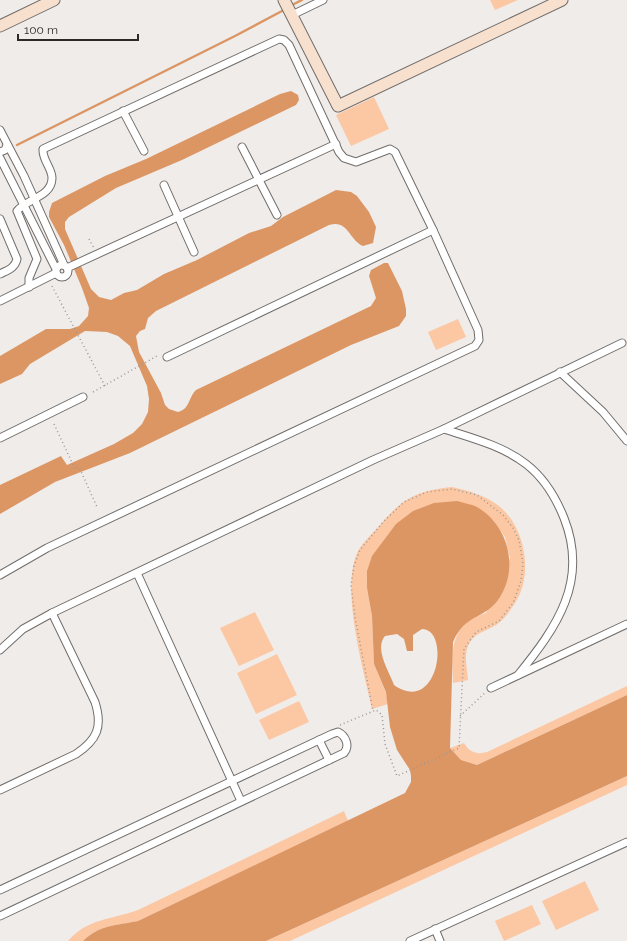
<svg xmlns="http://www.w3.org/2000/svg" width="627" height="941" viewBox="0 0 627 941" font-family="Raleway,sans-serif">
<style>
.green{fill:#fcc7a3}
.water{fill:#dc9664;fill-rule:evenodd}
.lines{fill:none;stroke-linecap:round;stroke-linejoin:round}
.stream{stroke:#dc9664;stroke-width:2.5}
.street-casing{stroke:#706d6b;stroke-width:9}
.secondary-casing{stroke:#706d6b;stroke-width:13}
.path{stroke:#9a9896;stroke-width:1.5;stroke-dasharray:1 3;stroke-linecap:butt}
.street{stroke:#fff;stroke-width:7}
.secondary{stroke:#f8e0ce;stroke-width:11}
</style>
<rect width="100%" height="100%" fill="#f0ecea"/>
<g class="green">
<path d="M490,0H518L495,10Z"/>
<path d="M374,97L389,129L351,146L336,115Z"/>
<path d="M458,319L466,337L436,350L428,332Z"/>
<path d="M452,487C469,491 485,495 499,506C525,527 534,574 515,603C511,609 506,617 500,622C491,630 477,631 470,642C463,653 467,667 468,680L453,683C452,650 449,625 486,613L510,558L505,537L493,520L367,571V588L372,616L374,664L386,692L388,704L372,709C363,668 340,588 358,551C363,542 373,533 380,525C403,498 416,491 452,487Z"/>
<path d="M255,612L274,650L239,666L220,628Z"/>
<path d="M277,654L297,695L256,714L237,673Z"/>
<path d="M627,686V695L477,765L461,760L450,748L464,743C469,752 477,755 487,752Z"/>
<path d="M299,701L309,722L269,740L259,720Z"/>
<path d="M627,776V785L290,941H266Z"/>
<path d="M344,811L348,821L138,921C115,926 101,924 83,941H68C88,918 111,920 138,910Z"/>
<path d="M585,881L599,910L556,930L542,901Z"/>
<path d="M532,905L541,924L504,941L495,921Z"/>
</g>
<g class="water">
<path d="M291,91L298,95L299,100L296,105L182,160L116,188L69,217L65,222V229L91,289L99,297L111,300L124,293L137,290L164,274L197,260L249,233L271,226L283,217L336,190L351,192L357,196L369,212L376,227L373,243L363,246C349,240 348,219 329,225L156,311L148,318L145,329L140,331L136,336L139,352L161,393L165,405L169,409L178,412C190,409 188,398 196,390L371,306L376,298L369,276L371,270L384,263H388L402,291L406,309V316L399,326L351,345L130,453L55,482L0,514V485L61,456L67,465L114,444L133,433L142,424L148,412L149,399L147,386L130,346L118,336L107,332L85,331L30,364L22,374L0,384V356L46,329H70L79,326L88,316L89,308L82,288L64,245L49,217V212L52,203L105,176L146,159L280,94Z"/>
<path d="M457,501C463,503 471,504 477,507C508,525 519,567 500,597C486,620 466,612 453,642L450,748L461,760L477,765L627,695V776L266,941H83C101,924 115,926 138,921L405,793L411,782V776L410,770L397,750L390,727L386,692L374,664L372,616L367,588V571L372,556L396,524L413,511L434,503ZM422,629C451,629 438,716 394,685C389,671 374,649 385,636L397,634L404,639L407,651H413V635Z"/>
</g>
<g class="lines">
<g class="stream">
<path d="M294,4L302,0"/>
<path d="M17,145L235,36L282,11"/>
</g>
<g class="street-casing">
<g id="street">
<path d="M292,15L323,0"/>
<path d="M123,111L144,151"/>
<path d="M0,130L24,176L64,265"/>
<path d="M242,147L277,215"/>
<path d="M0,152L5,150L7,145"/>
<path d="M0,158L56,269"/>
<path d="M164,185L194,252"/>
<path d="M0,219L17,259C15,268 8,270 0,274"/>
<circle cx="62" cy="271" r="6"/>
<path d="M67,268L336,144"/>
<path d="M0,301L56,273"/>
<path d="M167,357L433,230"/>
<path d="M560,372L603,412L627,441"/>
<path d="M444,429C472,438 503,446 526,464C543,477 556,498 564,518C589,581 557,627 518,675"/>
<path d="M0,438L83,397"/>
<path d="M137,573L241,801"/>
<path d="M0,575L47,548L475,346L479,340L478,330L433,230L395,152L390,149L356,162L344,158L339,152L289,45L284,40L279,39L43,149C42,160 52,168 52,178C52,197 26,199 17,211L37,259L29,278V287"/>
<path d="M0,650L23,629L52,613L373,460L444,429L622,343"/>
<path d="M491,688L627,624"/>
<path d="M319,740L329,760"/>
<path d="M0,790L76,754C97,740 103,727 95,702L52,613"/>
<path d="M0,890L332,734L338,732C346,736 350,746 344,753L0,916"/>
<path d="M435,929L440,941"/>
<path d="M410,941L627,842"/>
</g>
</g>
<g class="secondary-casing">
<g id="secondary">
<path d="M284,0L338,106L562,0"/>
<path d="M0,26L54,0"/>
</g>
</g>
<g class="path">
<path d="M89,239L94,248"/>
<path d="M52,286L105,386"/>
<path d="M93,392L157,356"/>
<path d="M54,424L75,469L79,467L97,507"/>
<path d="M460,716L486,692"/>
<path d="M340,725L376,710L382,715L385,744L397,776L459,748L464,649L476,632L499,621L513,603L521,581L523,564L519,540L513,528L503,515L477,495L452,489L427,492L404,502L384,521L360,550L354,566L351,585L355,617L373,711"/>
</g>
<use href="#street" class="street"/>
<use href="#secondary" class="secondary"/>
</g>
<path d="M18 34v6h120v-6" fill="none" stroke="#2b2a29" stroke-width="2"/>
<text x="24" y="34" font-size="12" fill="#2b2a29" stroke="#f0ecea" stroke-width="3" paint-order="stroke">100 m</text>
</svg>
